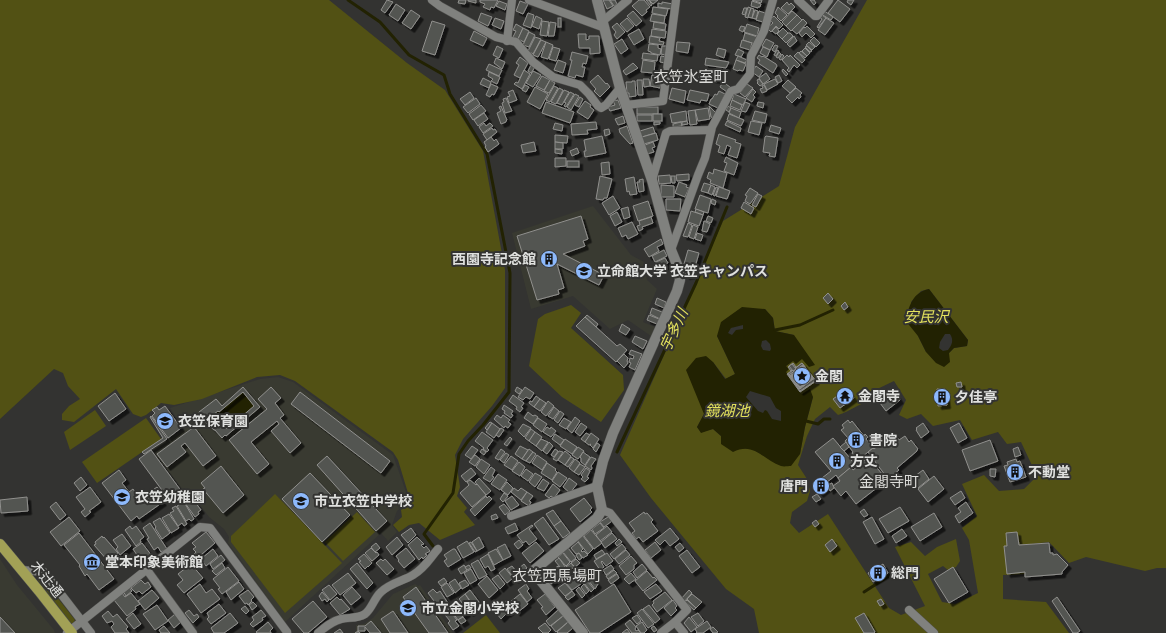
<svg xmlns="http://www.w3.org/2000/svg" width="1166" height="633" viewBox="0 0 1166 633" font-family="Signika,'Noto Sans JP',sans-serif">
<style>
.built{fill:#393a31}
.green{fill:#525114;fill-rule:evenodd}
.water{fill:#222202;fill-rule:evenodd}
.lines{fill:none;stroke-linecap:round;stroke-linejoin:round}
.stream{stroke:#222202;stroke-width:3}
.building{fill:#535451;stroke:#90908d;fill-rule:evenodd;filter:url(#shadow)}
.street-casing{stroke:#525250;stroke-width:9}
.secondary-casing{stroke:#525250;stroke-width:11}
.primary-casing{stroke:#525250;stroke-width:11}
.street{stroke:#80817e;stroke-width:8}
.secondary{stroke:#80817e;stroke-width:10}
.primary{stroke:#a2a156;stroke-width:10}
.labels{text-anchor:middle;stroke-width:4;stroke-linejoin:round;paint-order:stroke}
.poi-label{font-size:14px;font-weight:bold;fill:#e0e1df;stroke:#333331;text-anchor:start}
.street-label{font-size:14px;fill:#e0e1df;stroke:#333331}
.neighbourhood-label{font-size:15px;fill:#dcdcd9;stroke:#333331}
.water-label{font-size:15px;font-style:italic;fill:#e3e15d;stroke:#333331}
</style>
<defs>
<filter id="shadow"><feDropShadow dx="3.5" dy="3.5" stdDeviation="0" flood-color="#0009"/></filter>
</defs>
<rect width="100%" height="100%" fill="#333331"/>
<g class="built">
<path d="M593,206L631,255L644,262L647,280L657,289L643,322L655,327L651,336L628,320L610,329L573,296L531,309L512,233Z"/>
<path d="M278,377L293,382L393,455L406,492V498L405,504L397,511L392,525L397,532L388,541L381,533L285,622L228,543L229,537L224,529L209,517L191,493L186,494L152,450L184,429L170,408L260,379Z"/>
<path d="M0,559L17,585L54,630L55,633H0Z"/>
<path d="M415,584L418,586L420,585L453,633H353L356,631V625L364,624L373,618L393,594Z"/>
</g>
<g class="green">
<path d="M0,0H329L407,63L445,90L483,151L505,270V388L492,406L463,439L455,455L460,487L457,496L467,508L464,512L475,525L440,540L419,523L409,525L399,532L393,525L402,517L401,510L406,507L408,493L398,460L393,452L295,381L280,375L257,377L202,399L174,405L161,403L146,415L141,417L133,414L116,389L74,422L62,420V414L69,406L80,399L68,386L63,373L54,369L0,419Z"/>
<path d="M867,0H1166V568H1157L1145,571L1086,557L1069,563L1049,542L1022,545L1028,574L1003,575V599L1046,602L1069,633H759L754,609L726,589L651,498L620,455L723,221L779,186L795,127ZM929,289L968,340L967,346L954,348L949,353L926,352L918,336L911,302L921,291ZM765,309L773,318L775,331L794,335L793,361L786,366L785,372L802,394L813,397L805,427L800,454L782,466L752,449L740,448L721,436L713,429L701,432L697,427L704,414L713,362L726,379L735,374L717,336ZM894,381L906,400L899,415L907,419L921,414L933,426L960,420L972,440L998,432L1007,444L1021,442L1037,476L1024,489L999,491L984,475L962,484L977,516L962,528L969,540L978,593L955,604L942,602L928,574L943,566L948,570L956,567L960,561L956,539L937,547L925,556L911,542L895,547L925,606L901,615L889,608L828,514L799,533L790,523L792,512L807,501L810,491L807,479L798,465L807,436L815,419L830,407L838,415C850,412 858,403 870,402L873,391Z"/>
<path d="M571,305L581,313L571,328L623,375L624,390L601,422L562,397L529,366L538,319L545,314Z"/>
<path d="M95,410L106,426L70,450L64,432Z"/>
<path d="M146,418L161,439L97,483L82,462Z"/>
<path d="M275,494L342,563L285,613L231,542V536Z"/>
<path d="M357,512L375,532L343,561L325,542Z"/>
<path d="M39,577H41L75,620L73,623H71L38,580Z"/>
<path d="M486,615L500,633H463Z"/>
</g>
<g class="water">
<path d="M929,289L968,340L967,346L954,348L949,353L950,362L944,367L936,363L926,352L918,336L905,320C910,305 912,293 929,289ZM950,334C954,340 952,345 948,350L943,351L939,348L940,342L945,334Z"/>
<path d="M742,307L765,309L773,318L775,331L794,335L815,365L809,367L802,359L796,364L793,361L786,366L789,369L786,372L798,390L802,394L810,389L813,397L805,427L800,454L791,466C788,466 784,467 781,466C763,460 754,441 733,452L721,444V436L713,429L701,433L697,427L704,414L686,370L696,358L706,356L713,362L725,379L735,374L717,336L721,322ZM743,325V329L736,330L732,335L728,333L731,328ZM766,340L770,344L771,349L770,351L763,350L761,346L762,341ZM750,391L770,397L776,408L781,411V421L772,419L767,411L765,410L763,413L758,411L746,397Z"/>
<path d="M243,392L254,406L227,429L214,414L218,411L219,412Z"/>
</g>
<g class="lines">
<g class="stream">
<path d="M348,0L380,22L409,55L444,75L450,94L487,154L510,273L509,392L483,425L468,441L459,454L453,493L424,534L433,546"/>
<path d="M775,330L800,325L833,310"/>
<path d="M806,421L818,424L824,419H830"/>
<path d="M617,452L696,283L727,207"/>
<path d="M864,592L895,572"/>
</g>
</g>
<g class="building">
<path d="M387,0L393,2L385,13L381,10Z"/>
<path d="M459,0H466L465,4L458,3Z"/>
<path d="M468,0H476V3L468,1Z"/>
<path d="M480,0H498L494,8L491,7L490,10L483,7L485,4L480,2Z"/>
<path d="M603,0H609L613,6L607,9Z"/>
<path d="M610,0H615L617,4L614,6Z"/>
<path d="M639,0H644L650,7L646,10L647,12L642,16L632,6Z"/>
<path d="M646,0H649L652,5L651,6Z"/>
<path d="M649,0H658L653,4Z"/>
<path d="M752,0H762L761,3Z"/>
<path d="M810,0H814L816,3L814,5Z"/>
<path d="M838,0L850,9L840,22L828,13Z"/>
<path d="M848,0H854L851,5L847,2Z"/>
<path d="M499,1L507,4L505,10L496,6Z"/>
<path d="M520,1L528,4L523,14L516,11Z"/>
<path d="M752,1L761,4L760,7H758V8L751,6Z"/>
<path d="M662,2L673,4L672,9L658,7V3L662,4Z"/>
<path d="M787,2L789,5L791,3L795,7L788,14L781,8Z"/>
<path d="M396,4L405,10L398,21L389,15Z"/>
<path d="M653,7L668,9L666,16L652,13Z"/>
<path d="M748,7L751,8L748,18L745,17Z"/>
<path d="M778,7L787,15L781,21L777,17L778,16L775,13Z"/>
<path d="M744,8H747L745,15L742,14Z"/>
<path d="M751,8L754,9L752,18L748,17Z"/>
<path d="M411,10L420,16L411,29L402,23Z"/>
<path d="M755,10L758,11L756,19L752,18Z"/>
<path d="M823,10L833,17L831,20L821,14Z"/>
<path d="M633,11L642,21L636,26L627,16Z"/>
<path d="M759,11L765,13L763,22L756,20Z"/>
<path d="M792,11L797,15L786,26L782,22Z"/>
<path d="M481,13L492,17L488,26L478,21Z"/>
<path d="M528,13L534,15L531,28L523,25Z"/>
<path d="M652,14L665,16L664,23L650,21Z"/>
<path d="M797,15L802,20L791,31L786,26Z"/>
<path d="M822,15L826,18L818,28L817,27L822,19L820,18Z"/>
<path d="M536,16L542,19L539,29L532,26Z"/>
<path d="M774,16L783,25L779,29L776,26L771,32L767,28L773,23L770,20Z"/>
<path d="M495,18L504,21L501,29L492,25Z"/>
<rect x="558" y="18" width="3" height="9"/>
<path d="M627,18L634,26L627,32L620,24Z"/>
<path d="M826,18L834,23L825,35L818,30Z"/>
<path d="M803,19L807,23L797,34L792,30Z"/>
<path d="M432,21L445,25L435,55L422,51Z"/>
<path d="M542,21L549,22L547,36L540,35Z"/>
<path d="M550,22L556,23L554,36H548Z"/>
<path d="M654,22L666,24L665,30L653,28Z"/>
<path d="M617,23L625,32L617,39L614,35L616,32L612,27Z"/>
<path d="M516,24L523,28L518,39L513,37L516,31L513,30Z"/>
<path d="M747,24L759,28L757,36L744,32Z"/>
<path d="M741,26L745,27L743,32L739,30Z"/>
<path d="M807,26L815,34L811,38L806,33L802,37L799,33L804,27L805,28Z"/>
<path d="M776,27L779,31L776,34L772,31Z"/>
<path d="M523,28L529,31L524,42L518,39Z"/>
<path d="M783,28L788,33L782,39L777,34Z"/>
<path d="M639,29L644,39L634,45L628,35Z"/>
<path d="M652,29L666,31L665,38L651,36Z"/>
<path d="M474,31L487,38L483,46L470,40Z"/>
<path d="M529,32L535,35L529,47L523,45Z"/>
<path d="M745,33L758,37L755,44L743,40Z"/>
<path d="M788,33H790L793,36L786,43L782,39Z"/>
<path d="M578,34H586V40L589,39V36H599L600,53L590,54V48H579Z"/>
<path d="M650,36L660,38L659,41L664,42L663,45L649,43Z"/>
<path d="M794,36L797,41L790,47L787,44Z"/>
<path d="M535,37L541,39L533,54L528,51Z"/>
<path d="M814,37L820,43L816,47L810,41Z"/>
<path d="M622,39L628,49L621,54L614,44Z"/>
<path d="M766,39L774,43L770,50L762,46Z"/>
<path d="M541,40L546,42L538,57L533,55Z"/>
<path d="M742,40L752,43L750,50L740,47Z"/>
<path d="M546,42L553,45L548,59L541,57Z"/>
<path d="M677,42L690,43L688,53L676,51Z"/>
<path d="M809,42L815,47L812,50L806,45Z"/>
<path d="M649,44L658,45V48L661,49L660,55L651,53V52L648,51Z"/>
<path d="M775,45L778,46L775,52L772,50Z"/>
<path d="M497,46L503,49L499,58L493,55Z"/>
<path d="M662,46H667L665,55L661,54Z"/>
<path d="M807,46L812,51L810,52L805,47Z"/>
<path d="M553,47L560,49L556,61L549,59Z"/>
<path d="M763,47L770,50L767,57L760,53Z"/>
<path d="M718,48L726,50L724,58L716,55Z"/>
<path d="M805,48L810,53L807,56L802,51Z"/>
<path d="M738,49L744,52L741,57L735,55Z"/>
<path d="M777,50L779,51L776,56L774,55Z"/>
<path d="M801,51L807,56L805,58L799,53Z"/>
<path d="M572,52L588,56L586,64L583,63L582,67H585L583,77L576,75L575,78L568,76L572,60H570Z"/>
<path d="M779,52L781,54L778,58L776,57Z"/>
<path d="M798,52L805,60L802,63L794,56Z"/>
<path d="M643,53L658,55L657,61L642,59Z"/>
<path d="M782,54L784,56L781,60L779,59Z"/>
<path d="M759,55L762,57L763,56L776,64L777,66L773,73L758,63L760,60L757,58Z"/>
<path d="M787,55L789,57L790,55L800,65L797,68L794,65L789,72L787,70L789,68L782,60Z"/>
<path d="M661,56L666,57L665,63L660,62Z"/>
<path d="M738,56L747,60L745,63L736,60Z"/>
<path d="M520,57L528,63L520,78L514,75L519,65L516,63Z"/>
<path d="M496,58L505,62L502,69L494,63Z"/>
<path d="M706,58L729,62L726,68L705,65Z"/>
<path d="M558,60L566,63L563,73L554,70Z"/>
<path d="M643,60L655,62L654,73L641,72Z"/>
<path d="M736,60L746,64L743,71L739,70L738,71L733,69Z"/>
<path d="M633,63L638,68L626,75L623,71Z"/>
<path d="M489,64L502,70L499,76L486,70Z"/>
<path d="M531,65L535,67L531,73L528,71Z"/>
<path d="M756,66L763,71L759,77L752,72Z"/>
<path d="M783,69L788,74L786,76L782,71Z"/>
<path d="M524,70L530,74L522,89L514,84L516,82L518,83Z"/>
<path d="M533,71L541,75L533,87L526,83Z"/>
<path d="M489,72L500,77L497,84L491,81L493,79L488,76Z"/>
<path d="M700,72H704L703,79L699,78Z"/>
<path d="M766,73L770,79L763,84L759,78Z"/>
<path d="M598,75L606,84L607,83L610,87L600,97L594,91L596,89L590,82Z"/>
<path d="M652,75L662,76L660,88L650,86Z"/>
<path d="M779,75L782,81L778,83L775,77Z"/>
<path d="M542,76L550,80L544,90L536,86Z"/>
<path d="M711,76L718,77L717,80L711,79Z"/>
<path d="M483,78L491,82L489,88L480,84Z"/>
<path d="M643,79H649L650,86L644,87Z"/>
<path d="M759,79L763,84L760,86L757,83L758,82L757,80Z"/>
<path d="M775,79L778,84L767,90L764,84Z"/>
<path d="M550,80L555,83L549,93L544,91Z"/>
<path d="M637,80H642L643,95H638Z"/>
<path d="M788,80L796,87L790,93L782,86Z"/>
<path d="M632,81H635L636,96L629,97V93H627L626,82H632Z"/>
<path d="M723,82L730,87L727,92L720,87Z"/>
<path d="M491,84L498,87L494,95L492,94L490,97L486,95Z"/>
<path d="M747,84L753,88L745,97L740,93Z"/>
<path d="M525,85L529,87L526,92L522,90Z"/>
<path d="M764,85L767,91L762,93L760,89L763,88L762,86Z"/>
<path d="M554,86L558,88L550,102L546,100Z"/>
<path d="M535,87L548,94L540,109L527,102Z"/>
<path d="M559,88L563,90L556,104L551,102Z"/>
<path d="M672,88L686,91L684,103L669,99Z"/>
<path d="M796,88L802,93L800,95L801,97L799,99L798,97L792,103L786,97Z"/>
<path d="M753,89L756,92L753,95L755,97L752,102L746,98Z"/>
<path d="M513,90L517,100L509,103L507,97L510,96L508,92Z"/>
<path d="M564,90L569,92L562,105L557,103Z"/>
<path d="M690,90L709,94L707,101L701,100L700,103L687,100Z"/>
<path d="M719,91L725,94L718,108L709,104L711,99H712L715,94L717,95Z"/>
<path d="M470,92L474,98L465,105L460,99Z"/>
<path d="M570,92L574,94L566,107L564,106L566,103L564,102Z"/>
<path d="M575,94L579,96L571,110L567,107Z"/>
<path d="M734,94L746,99L743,105L732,100Z"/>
<path d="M580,97L583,99L579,107L575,105Z"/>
<path d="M476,98L480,104L468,113L463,107Z"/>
<path d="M506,98L512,111L505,113L502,103L504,102L503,99Z"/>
<path d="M618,100L621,108L610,111L608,107L615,105L613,101Z"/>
<path d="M732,100L742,105L740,110L730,106Z"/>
<path d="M585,101L591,105L590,107L594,110L588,119L577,112Z"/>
<path d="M546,102L574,112L570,123L542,113Z"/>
<path d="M745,102L750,104L746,112L741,111Z"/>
<path d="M758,102L764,103L763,108L757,106Z"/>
<path d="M481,105L486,111L473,120L469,114Z"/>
<path d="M501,106L507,120L506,121V122L501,124L497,113L501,111L499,107Z"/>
<path d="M709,106L716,113L713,118L711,117Z"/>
<path d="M728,106L731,108L729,112L726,110Z"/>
<rect x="637" y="107" width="21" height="7"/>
<path d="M708,108L710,119L698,121L695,110Z"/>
<path d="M731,108L741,112L739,118L729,113Z"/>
<path d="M695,110L697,124L690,125L688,111Z"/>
<path d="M686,111L687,121L672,123L670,114Z"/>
<path d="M755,111L767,114L765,123L752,120Z"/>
<path d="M484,113L488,119L478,126L474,120Z"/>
<rect x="653" y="114" width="9" height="7"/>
<path d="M729,114L744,120L741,126L727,120Z"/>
<rect x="637" y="115" width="15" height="6"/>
<path d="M623,116L625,123L618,125L615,119Z"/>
<path d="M687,121L688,124L682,125V122Z"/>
<path d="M727,121L741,128L740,132L725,125Z"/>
<path d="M751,121L762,123L759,135L748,132Z"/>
<path d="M596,122L597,129L587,130L588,134L572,135L571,124Z"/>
<path d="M654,122H660V124L654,125Z"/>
<path d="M681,122L682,126L673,127V124Z"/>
<path d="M484,123L486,126L490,123L493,126L483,133L479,127Z"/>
<path d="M555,123L563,125L562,131L553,129Z"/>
<path d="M771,125L781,128L779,134L769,131Z"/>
<path d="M627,126L633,143L630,144L620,133L619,129Z"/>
<path d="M653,127L655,133L642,137L640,131Z"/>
<path d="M492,128L493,130L495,129L497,132L487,140L483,134Z"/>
<path d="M609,129L610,134L605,136L604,130Z"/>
<path d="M656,133L658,140L644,144L642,137Z"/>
<path d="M719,134L736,140L735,142L741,144L737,158L728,155L731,147L727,145L724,154L718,152L720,146L716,144Z"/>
<path d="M555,135L568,136L567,143L555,142Z"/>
<path d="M602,136L606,153L585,157L584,151H586L584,140Z"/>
<path d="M766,136L778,138L775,157L769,156L770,153L763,152L765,137Z"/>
<path d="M491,137L494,141L496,139L499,144L488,152L485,147L486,146L484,142Z"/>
<path d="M534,142L536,151L523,153L521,145Z"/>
<path d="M555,142L563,143V149H555Z"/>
<path d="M653,142L655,147L652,148L654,152L647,154L645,145Z"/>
<path d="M577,148L579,153L572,156L570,151Z"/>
<path d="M555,149L562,150V154L555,153Z"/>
<path d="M726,157L738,163L734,175L724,171L727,163L724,162Z"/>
<path d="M555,158H566V166L555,167Z"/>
<rect x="567" y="161" width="12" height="6"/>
<path d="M609,162L610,174L602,175L601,163Z"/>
<path d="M714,169L727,173L723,188L710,183L711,180L707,178L709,172L713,174Z"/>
<path d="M689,174V180L677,181L676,175Z"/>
<path d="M670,175L671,183L659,184L658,176Z"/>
<path d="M600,176L612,179L607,198H604L603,200L596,199Z"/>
<path d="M671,176H675V183H672Z"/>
<path d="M634,177L637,194L630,195L629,191L627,192L625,179Z"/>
<path d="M643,179L644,191L639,192L637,182H640L639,180Z"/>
<path d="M679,182L687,185L686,187L689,188L685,197L675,193Z"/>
<path d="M704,183L711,185L708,193L701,191Z"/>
<path d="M661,185L674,186V197H661Z"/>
<path d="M711,185L715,187L712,195L708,193Z"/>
<path d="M716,187L718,188L715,196L713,195Z"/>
<path d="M719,187L730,191L727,199L716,196Z"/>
<path d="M750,188L758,193L750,204L745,201L747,196L745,195Z"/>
<path d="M758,194L762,196L756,207L752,205Z"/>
<path d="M700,195L711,199L708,213L695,209Z"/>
<path d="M613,196L620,208L609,215L602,203Z"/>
<path d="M666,199H681L680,211L666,210Z"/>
<path d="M712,199L716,201L715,205L711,203Z"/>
<path d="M648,201L653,216L638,221L633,206Z"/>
<path d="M744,202L754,208L751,214L741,208Z"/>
<path d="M628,207L630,217L624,219L621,209Z"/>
<path d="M696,209L704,212L703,215L695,212Z"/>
<path d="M691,211L703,215L699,226L688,222Z"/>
<path d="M617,212L622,222L615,226L610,216Z"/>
<path d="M581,216L588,239L583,241L585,246L563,254L604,275L599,285L557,264L564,288L558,290L559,294L537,300L517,236Z"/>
<path d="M708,216L713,218L711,223L706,221Z"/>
<path d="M651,217L653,223L642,227L643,229L639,231L637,226L640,225L639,221Z"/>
<path d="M704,221L710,224L707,232L702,231Z"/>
<path d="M632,222L638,234L628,239L626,235L622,237L618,228Z"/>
<path d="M688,223L692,225L688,237L683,236Z"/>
<path d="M693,225L698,227L694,239L689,237Z"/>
<path d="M697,233L703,235L701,241L695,239Z"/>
<path d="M661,239L663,244L657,247L659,251L649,257L644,249Z"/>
<path d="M664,250L667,256L655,262L652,256Z"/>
<path d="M688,250L699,253L695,267L684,264Z"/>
<path d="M665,258L668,263L665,264L666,266L660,269L656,262Z"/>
<path d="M690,266L692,275L686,276L684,267Z"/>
<path d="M828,293L833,299L828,304L823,298Z"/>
<path d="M657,298L666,302L664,308L655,304Z"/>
<path d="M845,302L848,307L844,310L841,306Z"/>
<path d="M652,308L662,312L660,319L650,314Z"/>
<path d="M587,315L598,324L596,327L585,317Z"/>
<path d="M649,315L659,319L657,324L647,320Z"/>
<path d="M585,317L617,346L620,344L627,350L616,362L576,326Z"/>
<path d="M622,324L630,329L626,335L619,331Z"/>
<path d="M635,336L647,341L643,349L632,342Z"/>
<path d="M631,350L642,354L635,370L629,367L631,363L629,362L630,358L633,359L634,356L629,354Z"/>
<path d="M624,354L628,358L627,361L628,363L624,368L617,361Z"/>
<path d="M793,363L796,367L791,371L788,367Z"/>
<path d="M802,363L816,381L800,392L787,374Z"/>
<path d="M802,363L815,381L800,391L788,374Z"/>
<path d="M792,364L796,369L793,371L789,366Z"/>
<path d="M803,365L813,379L799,389L789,375Z"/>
<path d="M803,365L813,379L799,389L789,375Z"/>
<path d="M803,366L812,379L800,389L790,376Z"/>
<path d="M802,367L811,379L800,388L794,381L801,376L797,371Z"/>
<path d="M803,367L812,379L800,388L790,376Z"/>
<path d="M803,367L811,379L800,387L791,376Z"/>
<path d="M803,367L811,379L800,387L791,376Z"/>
<path d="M803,368L811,379L800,387L792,376Z"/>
<path d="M803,368L811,379L800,387L792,376Z"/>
<path d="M802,370L808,379L800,384L794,377Z"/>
<path d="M802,372L807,378L800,383L796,377Z"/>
<path d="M807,373L811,379L800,387L796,382Z"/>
<path d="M807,373V374L796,382L795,381Z"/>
<path d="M961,382L962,387H957L956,383Z"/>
<path d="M243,387L260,407L226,436L225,435L222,438L215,430H214L204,421L199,412L216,399L222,406ZM243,392L254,406L227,429L214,414L218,411L219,412Z"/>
<path d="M271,387L281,398L275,403L284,415L280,418L301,443L290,453L271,431L279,424L277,421L251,442L269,464L257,474L229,440L267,409L258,399Z"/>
<path d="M517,387L522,390L519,394L515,391Z"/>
<path d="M525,387L534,393L530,399L526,397L523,400L518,397Z"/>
<path d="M892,388L900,400L886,411L877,399Z"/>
<path d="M847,389L854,398L840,408L833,399Z"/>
<path d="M937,389H945L947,405L938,406Z"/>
<path d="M300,392L390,461L381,473L291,404Z"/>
<path d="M115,393L126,409L109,421L98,406Z"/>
<path d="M513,395L524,403L521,407L523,408L520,412L516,409L517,407L509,401Z"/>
<path d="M536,396L540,399L534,407L529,403L530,401L532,402Z"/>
<path d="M540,399L546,403L540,411L534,407Z"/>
<path d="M548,401L554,406L546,416L541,412Z"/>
<path d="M504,405L513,411L511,414L513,415L511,418L504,413L505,411L502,409Z"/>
<path d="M165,406L181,428L168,438L152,416L155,413L152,410L157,407L159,410Z"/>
<path d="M554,407L559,411L553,419L548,416Z"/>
<path d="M560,411L564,414L558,423L554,420Z"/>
<path d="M528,412L533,416L535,415L538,417L533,424L524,418Z"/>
<path d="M497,415L501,418L503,415L510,420L508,422L511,424L508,428L505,426L504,428L494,419Z"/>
<path d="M151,416L167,439L144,454L142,452L163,438L150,417Z"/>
<path d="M575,417L580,421L572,433L567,429Z"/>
<path d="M538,418L547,424L542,432L533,425Z"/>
<path d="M564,418L571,422L566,429L559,425Z"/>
<path d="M848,420L850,423L852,421L864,436L865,434L868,437L866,439L873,448L857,461L852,453L853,452L845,441L848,438L841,430L844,428L842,425Z"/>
<path d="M490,422L492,423L487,430L485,428Z"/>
<path d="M492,423L500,429L494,438L486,432Z"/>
<path d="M581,423L587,427L580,436L575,432Z"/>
<path d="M923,423L929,432L921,438L916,430L917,429L916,428Z"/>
<path d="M959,423L967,438L958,443L950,428Z"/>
<path d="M523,424L531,428L524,437L518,431Z"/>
<path d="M194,427L216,456L203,466L185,443L181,446L186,452L167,467L157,454Z"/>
<path d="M547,427L550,429L551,427L556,431L551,437L543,432Z"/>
<path d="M501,428L504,430L499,437L496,435Z"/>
<path d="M531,429L535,432L529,441L525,438Z"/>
<path d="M482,432L493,440L487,448L489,450L487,452L483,449L484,448L475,441Z"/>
<path d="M535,432L542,437L536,446L529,441Z"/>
<path d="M586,433L590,435L585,442L581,439Z"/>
<path d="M591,433L599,439L593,448L590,445L591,444L589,445L585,442Z"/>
<path d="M894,433L899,440L905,436L909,442L911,440L918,449L917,450V451L897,468L899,470L888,479L868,452L873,448L874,449Z"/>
<path d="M555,434L564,440L560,445L552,439Z"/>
<path d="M510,437L512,439L507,446L504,444Z"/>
<path d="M833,438L855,464L838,478L836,475L826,483L822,478L831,471L815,452Z"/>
<path d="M541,439L548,442L542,451L536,446Z"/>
<path d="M565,439L577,447L572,454L560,446Z"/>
<path d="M990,440L998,461L970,471L962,450Z"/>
<path d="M549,442L553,446L547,454L543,451Z"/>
<path d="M846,442L849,447L844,451L840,447Z"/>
<path d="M597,443L600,445L596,452L593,449Z"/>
<path d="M472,446L478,450L471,459L465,455Z"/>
<path d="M520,446L528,450L522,459L515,454Z"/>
<path d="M578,447L584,451L578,459L572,455Z"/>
<path d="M1018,447L1021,455L1015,457L1013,449Z"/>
<path d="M482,449L486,452L484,455L480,452Z"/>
<path d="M501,449L505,452L499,460L495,458Z"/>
<path d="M529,449L533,452L526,461L522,459Z"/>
<path d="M555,449L558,451L554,457L551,455Z"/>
<path d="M151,450L182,492L170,501L139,459Z"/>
<path d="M559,451L563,452L557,461L553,459Z"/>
<path d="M565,451L571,456L565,465L558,460Z"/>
<path d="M533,452L536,454L530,463L526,461Z"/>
<path d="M583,452L590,457L585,465L581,462V458L580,457Z"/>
<path d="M506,453L509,455L504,463L500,460Z"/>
<path d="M475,455L480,459L475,466L469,462Z"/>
<path d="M537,455L547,462L542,470L532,463Z"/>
<path d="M853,455L857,461L854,463L849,458Z"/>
<path d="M327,456L387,521L376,531L317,465Z"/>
<path d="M511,456L518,461L512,470L504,465Z"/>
<path d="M571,457L574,459L568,467L565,465Z"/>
<path d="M591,457L596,459L591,466L592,468L591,470L585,466Z"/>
<path d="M868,457L887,480L856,504L846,491L841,496L833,486L840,481L838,478L851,467L853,470L860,465L857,461L861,458L864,461Z"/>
<path d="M481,459L490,465L484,474L476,467Z"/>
<path d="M575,459L580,463L574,472L569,468Z"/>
<path d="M1016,459L1017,462L1020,461L1026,477L1010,482L1004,466L1008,465L1007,462Z"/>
<path d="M519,462L525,467L520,476L512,471Z"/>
<path d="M547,463L556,469L555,470L557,472L552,480L541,473Z"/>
<path d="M580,464L585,467L579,475L574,472Z"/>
<path d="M221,466L244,495L223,513L203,489L205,488L201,483Z"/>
<path d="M491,467L495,470L492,476L494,477L490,482L483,478Z"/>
<path d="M471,468L476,474L466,482L461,476Z"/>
<path d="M586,468L590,471L587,477L589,478L585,482L581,479L583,477L581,475Z"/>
<path d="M526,469L533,474L528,481L521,476Z"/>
<path d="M990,469H996L995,477L990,476Z"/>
<path d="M119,470L126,480L122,483L129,492L133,489L140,499L157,487L164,497L160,499L163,502L139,519L137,516L131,521L102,483Z"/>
<path d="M923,470L929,479L918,488L911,479Z"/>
<path d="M558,472L567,478L560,487L552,481Z"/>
<path d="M310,473L350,515L322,542L282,499Z"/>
<path d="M535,473L542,477L535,487L529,482Z"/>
<path d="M498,474L507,480L500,490L491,484Z"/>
<path d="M934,476L944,489L928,502L918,489Z"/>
<path d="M81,477L87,485L80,491L74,483Z"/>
<path d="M479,478L491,491L486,495L475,482Z"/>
<path d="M569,478L577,484L570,493L563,487Z"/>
<path d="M822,478L829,487L820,494L813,485Z"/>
<path d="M543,479L549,483L544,491L537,488Z"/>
<path d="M470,480L476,485L477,484L486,495L472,507L460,493L469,485L467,482Z"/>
<path d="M507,482L513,488L508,495L501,490Z"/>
<path d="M832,483L834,488L830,491L828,485Z"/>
<path d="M553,484L560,490L554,498L551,496L549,498L545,495Z"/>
<path d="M90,487L101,502L89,511L91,512L85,517L81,512L85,509L76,497Z"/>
<path d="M514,488L518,491L521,488L527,492L521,500L511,492Z"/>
<path d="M961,491L965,498L955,505L950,498Z"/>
<path d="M527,492L533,496L529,501L531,502L529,506L521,501Z"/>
<path d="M504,493L508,496L503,502L500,499Z"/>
<path d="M817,494L821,499L816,502L812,497Z"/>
<path d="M486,496L487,498L489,496L492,499L475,516L470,510Z"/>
<path d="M512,496L519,505L511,510L505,501Z"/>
<path d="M27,497L28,511L1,513L0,500Z"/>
<path d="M189,498L190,499L192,498L201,510L198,512L199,514L195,517L185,503V501Z"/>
<path d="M584,498L592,508L590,510L592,512L580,522L570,509Z"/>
<path d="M56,502L66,515L60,520L50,507Z"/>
<path d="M184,502L194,519L191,521L189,519L186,521L177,506Z"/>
<path d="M966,502L973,513L959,523L955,516L961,512L958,508Z"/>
<path d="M504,504L510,511L505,515L499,507Z"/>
<path d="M176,506L187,524L184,526L182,523L178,526L170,513L174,511L172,508Z"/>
<path d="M900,507L909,521L888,533L879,519Z"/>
<path d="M864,509L868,515L864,517L860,512Z"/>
<path d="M553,510L561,521L554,526L546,514Z"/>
<path d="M644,512L645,514L647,513L653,520L651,522L658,531L643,542L639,537L636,539L632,533L635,531L629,523Z"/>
<path d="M934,513L942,527L920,541L911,527Z"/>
<path d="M169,514L179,528L171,533L162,518Z"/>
<path d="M496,514L498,518L492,520L491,516Z"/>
<path d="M69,517L80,531L61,546L50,532Z"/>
<path d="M543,517L559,539L549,545L534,524Z"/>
<path d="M608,517L612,521L604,527L600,522Z"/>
<path d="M872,517L884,539L875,544L863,522Z"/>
<path d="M160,518L170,533L162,539L155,528L156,527L153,522Z"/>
<path d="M816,520L819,524L815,527L812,523Z"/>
<path d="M561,521L570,533L563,538L554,526Z"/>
<path d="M150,523L167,549L161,552L158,547L154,550L147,539L149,538L143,528Z"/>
<path d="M515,523L518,530L508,534L505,528Z"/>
<path d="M600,523L604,528L595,534L592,529Z"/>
<path d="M532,525L533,526L529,529L537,539L529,545L526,541L523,543L517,535Z"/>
<path d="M130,526L132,529L136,526L144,537L140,540L141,542L136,546L125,530Z"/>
<path d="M607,526L612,532L600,541L596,535Z"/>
<path d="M411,528L416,535L408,543L401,535Z"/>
<path d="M670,528L679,539L670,546L665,540L660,545L655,540Z"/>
<path d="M902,529L907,536L896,543L892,536Z"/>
<path d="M591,530L602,543L594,549L584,536Z"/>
<path d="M206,532L215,543L195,560L192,556L196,552L193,549L196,547L192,543Z"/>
<path d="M1017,532L1019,545L1049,543L1050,553H1053V555L1057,554L1068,565L1062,572V574L1025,577V572L1007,574L1004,546H1007L1006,533Z"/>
<path d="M79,533L114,579L99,590L87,574L85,576L79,566L80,565L64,545Z"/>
<path d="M612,533L617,539L605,548L601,542Z"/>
<path d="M122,534L131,546L120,555L116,549L118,547L113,540Z"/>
<path d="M102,536L103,538L104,537L118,553L108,561L94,545L96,544L95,542Z"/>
<path d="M583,536L593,549L588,554L577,540Z"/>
<path d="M397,537L403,545L392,555L386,547Z"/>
<path d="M417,537L424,544L421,545L424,548L426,546L430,551L425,554L427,555L423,559L422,557L419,560L408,545Z"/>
<path d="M479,537L484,547L477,551L472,542Z"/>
<path d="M619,539L622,542L617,546L615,543Z"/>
<path d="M832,539L837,546L830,552L825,545Z"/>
<path d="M519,540L523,545L518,549L514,544Z"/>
<path d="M467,541L474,552L463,558L457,547Z"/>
<path d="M471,542L477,551L475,552L469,543Z"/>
<path d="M536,542L544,551L530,563L522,553Z"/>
<path d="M578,542L583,549L581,551L582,552L584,551L588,555L583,558L579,553L576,554L571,548Z"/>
<path d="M655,542L661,550L651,558L645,550Z"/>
<path d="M142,543L152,556L140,564L137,560L139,558L133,549Z"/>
<path d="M376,543L380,548L375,552L371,547Z"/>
<path d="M680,543L684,548L679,552L675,547Z"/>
<path d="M505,544L511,556L503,560L497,548Z"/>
<path d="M622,544L626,549L614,559L610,554Z"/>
<path d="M371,548L376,553L377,552L379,555L372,561L365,553Z"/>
<path d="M406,548L415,559L404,568L398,561L399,560L396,556Z"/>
<path d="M568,548L576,558L571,562L563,552Z"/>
<path d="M213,549L218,556L206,566L201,559Z"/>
<path d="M453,549H455L461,559L448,567L444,561L447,559L444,555Z"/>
<path d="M496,549L503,560L494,565L488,553Z"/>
<path d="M602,550L605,554L596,559L594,555Z"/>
<path d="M626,550L630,555L619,564L615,559Z"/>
<path d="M687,550L700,567L692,573L679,556Z"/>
<path d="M563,553L570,562L566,566L558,557Z"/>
<path d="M579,553L582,558L579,560L576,555Z"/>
<path d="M607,553L613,561L606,566L602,561L601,562L604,567L600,570L594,561Z"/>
<path d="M364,554L372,563L368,567V566L365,569L359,562L361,561L358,559Z"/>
<path d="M488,554L495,569L491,571L488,566L485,568L480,559Z"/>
<path d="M221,555L225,560L213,569L210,564Z"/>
<path d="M631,556L637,563L634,565V569L626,575L619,566Z"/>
<path d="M559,558L568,571L565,573L555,561Z"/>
<path d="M381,559L383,561L385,559L394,569L387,575L376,563Z"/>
<path d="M576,559L580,563L575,567L571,563Z"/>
<path d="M478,560L487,575L479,579L471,564Z"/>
<path d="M222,563L225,568L216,575L212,571Z"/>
<path d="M357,563L373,583L367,589L350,569Z"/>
<path d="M571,563L574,567L569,571L566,567Z"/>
<path d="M191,564L203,578L184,593L177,585L183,580L178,574Z"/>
<path d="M524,564L527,568L521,573L518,569Z"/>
<path d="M642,564L647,570L637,578L633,572Z"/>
<path d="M883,564L888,573L873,582L868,573Z"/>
<path d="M464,565L467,570L461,574L458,569Z"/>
<path d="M469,565L471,568L467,570L465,567Z"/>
<path d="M611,565L614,569L606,575L603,570Z"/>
<path d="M512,566L520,576L515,580L507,569Z"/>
<path d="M558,566L564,574L560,577L554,569Z"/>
<path d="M228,567L239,581L222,594L218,589L220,588L213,579Z"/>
<path d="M953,567L968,592L949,603L934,579Z"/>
<path d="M505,568L513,578L507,583L499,573Z"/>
<path d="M471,569L477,580L470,584L464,573Z"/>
<path d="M554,569L560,577L557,580L550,572Z"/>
<path d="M582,569L589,577L585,580L579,572Z"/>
<path d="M588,569L593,574L589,577L585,571Z"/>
<path d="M614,570L617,573L608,579L606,576Z"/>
<path d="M647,571L653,578L654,577L657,580L643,591L635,581Z"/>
<path d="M550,572L556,580L551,584L546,576Z"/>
<path d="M578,572L584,580L580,583L574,575Z"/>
<path d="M348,573L356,583L340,595L332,585Z"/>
<path d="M631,573L636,579L629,584L624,579Z"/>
<path d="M617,574L619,578L611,584L608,580Z"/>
<path d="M498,575L505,584L500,589L492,579Z"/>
<path d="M574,575L581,584L572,590L565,582Z"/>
<path d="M487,576L498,590L489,598L478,584Z"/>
<path d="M592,577L598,584L595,589L588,580Z"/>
<path d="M444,578L447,582L441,586L438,582Z"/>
<path d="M455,579L461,588L455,593L449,583Z"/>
<path d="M141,580L145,584L148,582L151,587L142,594L139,591L136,593L131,588Z"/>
<path d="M465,580L469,585L462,589L459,583Z"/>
<path d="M587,581L594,589L591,592L584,583Z"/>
<path d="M239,582L244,589L231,600L226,592Z"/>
<path d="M447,583L454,593L447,597L441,587Z"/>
<path d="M565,583L572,591L565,596L558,588Z"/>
<path d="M200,584L206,593L212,589L220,599L201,613L187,594Z"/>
<path d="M526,584L529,589L527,591L532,598L527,602L518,590Z"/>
<path d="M584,584L589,591L586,594L581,587Z"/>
<path d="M614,584L631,612L599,633H590L575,610Z"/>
<path d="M656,584L662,591L650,599L644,592Z"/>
<path d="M329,585L337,594L330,600L322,590Z"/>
<path d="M128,586L132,591L126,596L123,591Z"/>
<path d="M352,587L361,597L351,605L343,595Z"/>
<path d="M416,587L448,633H429L403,597Z"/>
<path d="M579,587L585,595L582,598L576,590Z"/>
<path d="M433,589L437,593L440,591L448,603L440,609L428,593Z"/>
<path d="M152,590L159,598L145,610L138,601Z"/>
<path d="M248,590L254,597L251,600L252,601L248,605L247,603L245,604L239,596Z"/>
<path d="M470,590L482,606L477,610L465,594Z"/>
<path d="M689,590L692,593L684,602L681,599Z"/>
<path d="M572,591L575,595L568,600L565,597Z"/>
<path d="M322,592L329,600L327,602L325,599L322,601L319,596Z"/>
<path d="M665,592L672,600L657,612L652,605L654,603L653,601Z"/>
<path d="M122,593L125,597L131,593L140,604L135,607L136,609L127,616L114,600Z"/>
<path d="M465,594L475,609L470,613L459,599Z"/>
<path d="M520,594L528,604L517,613L509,603Z"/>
<path d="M545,594L555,607L546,615L541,608L543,607L537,600Z"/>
<path d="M692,594L702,602L696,608L687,599Z"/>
<path d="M337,597L340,600L341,599L350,609L340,615L330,603Z"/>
<path d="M1057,597L1080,631L1077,633H1073L1052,601Z"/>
<path d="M457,599L467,613L458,620L448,606Z"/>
<path d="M881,599L884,604L880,606L877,601Z"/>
<path d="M673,600L677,606L675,608L677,610L671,616L664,608Z"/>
<path d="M687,600L696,608L694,610L685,602Z"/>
<path d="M313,601L327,617L308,633H304L292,619Z"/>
<path d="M506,601L513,609L507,614L500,605Z"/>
<path d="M253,602L257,606L252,610L249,605Z"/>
<path d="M219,604L226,613L211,624L207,619L209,617L207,613Z"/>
<path d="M157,605L168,621L155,630L143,614Z"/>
<path d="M649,605L660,619L655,623L643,609Z"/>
<path d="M245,606L249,611L246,614L241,609Z"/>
<path d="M446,606L457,620L455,621L459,626L453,630L448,623L450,621L441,610Z"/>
<path d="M499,606L506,614L501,619L494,610Z"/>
<path d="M642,609L654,624L648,628L637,613Z"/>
<path d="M189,610L194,616L197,614L199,617L193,623L185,613Z"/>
<path d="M261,610L266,616L262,618L263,620L253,627L250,624L254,620L252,617Z"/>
<path d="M558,610L563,616L550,626L546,621Z"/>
<path d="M108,611L113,617L117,614L128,627L126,629L129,633H115L111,627L114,624L112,621L107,623L102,616Z"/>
<path d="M393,611L408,633H390L381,619Z"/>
<path d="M133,613L141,624L134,629L126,619Z"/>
<path d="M230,613L238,623L224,633H214L211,628Z"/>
<path d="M698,613L704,621L698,626L691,617Z"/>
<path d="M864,613L875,632L874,633H864L855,618Z"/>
<path d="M175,614L181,622L174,628L168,620Z"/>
<path d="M637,615L641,621L637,624L632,618Z"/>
<path d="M563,616L568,622L556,632L551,626Z"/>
<path d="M0,617L15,633H0Z"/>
<path d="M463,617L466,621L461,624L458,620Z"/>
<path d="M689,617L697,627L691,632L684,623Z"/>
<path d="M630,620L636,627L635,629L636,631L638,630L641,633H632L625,624Z"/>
<path d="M371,621L381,633H370L365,627V631H358L360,633H355L358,631V626H365Z"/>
<path d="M707,621L711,627L703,633H696L697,632L695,629Z"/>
<path d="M268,622L273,628L270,631L271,633H257L256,632Z"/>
<path d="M568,622L573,628L567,633H558L557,632Z"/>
<path d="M642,622L647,630L644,633H641L636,626Z"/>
<path d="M545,623L551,630L548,633H543L538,628Z"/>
<path d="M164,626L170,633H161L159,630Z"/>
<path d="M654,626L657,630L654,632L651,628Z"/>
<path d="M713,627L718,632L716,633H713L710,629Z"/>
<path d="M340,629L343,633H334Z"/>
<path d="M627,629L630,633H622Z"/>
</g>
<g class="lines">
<g class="street-casing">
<g id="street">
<path d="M432,0L440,6L496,37L516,42L533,62L553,77L580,85L589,94L598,106L601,108L606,105L620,88"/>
<path d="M529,0L605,28"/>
<path d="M798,0L815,16H817L829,0"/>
<path d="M603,21L628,0"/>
<path d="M507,41L512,0"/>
<path d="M626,105L663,101L676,0"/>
<path d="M652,180L666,133L670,131L711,130"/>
<path d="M671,250L698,175L705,158L712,127L731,91L738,89L750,74L751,56L764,31L773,0"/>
<path d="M602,510L610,513L687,610L675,622L661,633"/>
<path d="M511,516L597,486"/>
<path d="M22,570L44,572L91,633"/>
<path d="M147,570L193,633"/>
<path d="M909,610L934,633"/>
<path d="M675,622L684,633"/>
<path d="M67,633L200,527L210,528L287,632"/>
<path d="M318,633C325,627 332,621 341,619C349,617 357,619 365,614C372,609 374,598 381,592C390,583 403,581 413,575C426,567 429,559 438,549"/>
</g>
</g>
<g class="secondary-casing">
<path id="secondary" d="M583,633L533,571L597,518L602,510L597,486L603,461L613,433L677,291L680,280L678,267L671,250L652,180L620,88L597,0"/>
</g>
<g class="primary-casing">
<path id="primary" d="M0,544L39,591L72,633"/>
</g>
<use href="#street" class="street"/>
<use href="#secondary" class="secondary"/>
<use href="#primary" class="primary"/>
</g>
<defs>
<g id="building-disc" transform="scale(0.9)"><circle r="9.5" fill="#8db9fc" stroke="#333331"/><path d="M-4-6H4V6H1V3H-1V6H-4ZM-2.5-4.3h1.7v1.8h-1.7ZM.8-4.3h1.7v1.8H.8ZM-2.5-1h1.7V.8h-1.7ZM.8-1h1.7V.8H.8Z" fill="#111"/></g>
<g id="university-disc" transform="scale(0.9)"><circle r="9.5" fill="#8db9fc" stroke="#333331"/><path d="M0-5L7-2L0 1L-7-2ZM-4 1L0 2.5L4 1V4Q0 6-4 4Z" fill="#111"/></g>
<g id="sight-disc" transform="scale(0.9)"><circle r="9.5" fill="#8db9fc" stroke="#333331"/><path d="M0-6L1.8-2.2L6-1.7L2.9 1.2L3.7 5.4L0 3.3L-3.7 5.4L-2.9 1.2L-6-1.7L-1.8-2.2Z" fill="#111"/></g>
<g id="temple-disc" transform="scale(0.9)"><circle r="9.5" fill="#8db9fc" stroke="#333331"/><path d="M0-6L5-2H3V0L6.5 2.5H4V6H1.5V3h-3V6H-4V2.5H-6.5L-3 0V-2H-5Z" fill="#111"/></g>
<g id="school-disc" transform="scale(0.9)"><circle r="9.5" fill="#8db9fc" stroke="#333331"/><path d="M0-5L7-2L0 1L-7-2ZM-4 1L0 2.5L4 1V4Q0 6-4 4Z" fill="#111"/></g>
<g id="museum-disc" transform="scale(0.9)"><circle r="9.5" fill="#8db9fc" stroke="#333331"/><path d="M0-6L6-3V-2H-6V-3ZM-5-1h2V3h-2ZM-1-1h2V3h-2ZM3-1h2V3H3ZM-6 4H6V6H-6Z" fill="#111"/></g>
</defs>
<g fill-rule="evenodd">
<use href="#building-disc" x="549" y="259"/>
<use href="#university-disc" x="584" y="271"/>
<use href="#sight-disc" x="802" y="376"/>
<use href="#temple-disc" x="845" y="396"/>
<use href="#building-disc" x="942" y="397"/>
<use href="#school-disc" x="165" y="421"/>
<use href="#building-disc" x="856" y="440"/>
<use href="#building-disc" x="837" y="461"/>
<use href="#building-disc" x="1015" y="472"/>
<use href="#building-disc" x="821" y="486"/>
<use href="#school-disc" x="122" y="497"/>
<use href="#school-disc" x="301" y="501"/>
<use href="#museum-disc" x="92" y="562"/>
<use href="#building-disc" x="878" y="573"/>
<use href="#school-disc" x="408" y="608"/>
</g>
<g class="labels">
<g class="poi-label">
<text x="536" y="264" text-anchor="end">西園寺記念館</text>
<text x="597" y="276">立命館大学 衣笠キャンパス</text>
<text x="815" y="381">金閣</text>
<text x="858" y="401">金閣寺</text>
<text x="955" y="402">夕佳亭</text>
<text x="178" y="426">衣笠保育園</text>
<text x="869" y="445">書院</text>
<text x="850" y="466">方丈</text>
<text x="1028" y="477">不動堂</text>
<text x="808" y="491" text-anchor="end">唐門</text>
<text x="135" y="502">衣笠幼稚園</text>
<text x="314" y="506">市立衣笠中学校</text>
<text x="105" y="567">堂本印象美術館</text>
<text x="891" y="578">総門</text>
<text x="421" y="613">市立金閣小学校</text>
</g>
<g class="street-label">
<text transform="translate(47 579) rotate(51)" y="5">木辻通</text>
</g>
<g class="neighbourhood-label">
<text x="691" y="82">衣笠氷室町</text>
<text x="889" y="487">金閣寺町</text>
<text x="557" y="581">衣笠西馬場町</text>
</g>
<g class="water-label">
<text x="926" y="322">安民沢</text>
<text transform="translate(674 330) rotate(-65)" y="5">宇多川</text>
<text x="727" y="416">鏡湖池</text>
</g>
</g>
</svg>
